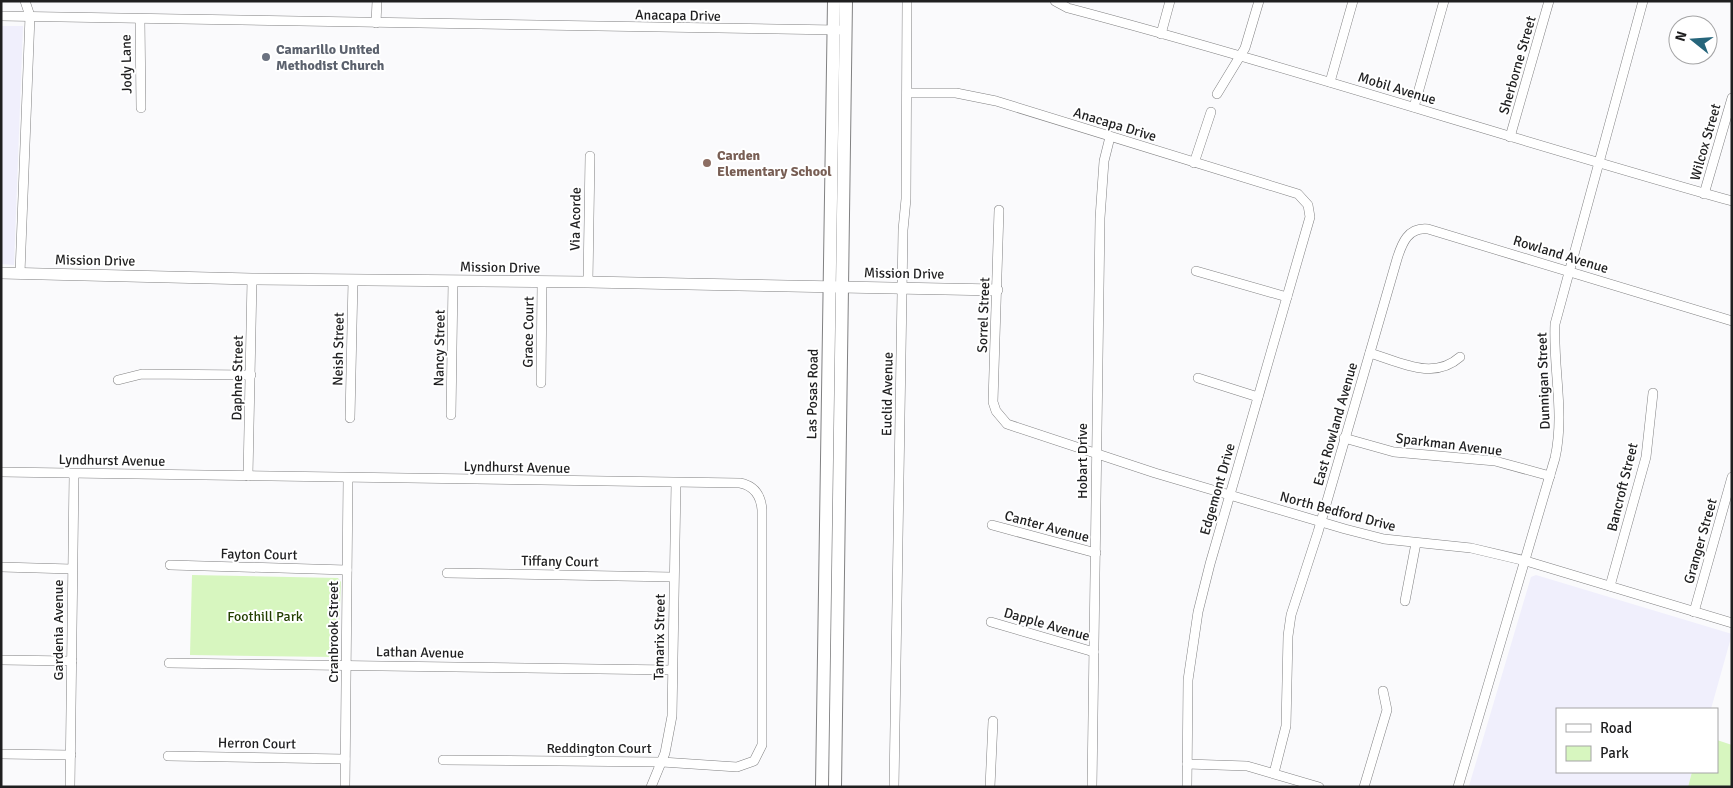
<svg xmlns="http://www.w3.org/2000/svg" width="1733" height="788" viewBox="0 0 1733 788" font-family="Signika,sans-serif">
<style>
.education{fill:#f0effc}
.green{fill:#d7f6bf}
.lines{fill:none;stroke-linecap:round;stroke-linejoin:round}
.minor-casing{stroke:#818182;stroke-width:10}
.tertiary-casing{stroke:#818182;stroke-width:12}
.secondary-casing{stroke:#818182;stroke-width:14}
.minor{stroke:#fff;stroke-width:9}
.tertiary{stroke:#fff;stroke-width:11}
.secondary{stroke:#fff;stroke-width:12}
.worship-dot{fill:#6b7280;stroke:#fff;stroke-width:2}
.education-dot{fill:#8d6e63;stroke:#fff;stroke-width:2}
.labels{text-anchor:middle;stroke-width:4;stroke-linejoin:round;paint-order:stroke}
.street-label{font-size:14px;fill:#1f1f20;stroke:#fff}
.worship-label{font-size:14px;font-weight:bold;fill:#5b616d;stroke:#fff;text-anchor:start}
.education-label{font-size:14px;font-weight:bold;fill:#785e54;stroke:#fff;text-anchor:start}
.park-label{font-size:14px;fill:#233f01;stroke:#fff}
</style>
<rect width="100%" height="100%" fill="#fafafc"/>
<g class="education">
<path d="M1,26H23L14,265L1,264Z"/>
<path d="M1536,575L1732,634L1711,709H1557V772H1692L1688,787L1469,786L1531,577Z"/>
</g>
<g class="green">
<path d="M192,575L338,578L341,582L338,654L333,657L190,655Z"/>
<path d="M1717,740L1732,745V787H1688L1692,772H1717Z"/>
</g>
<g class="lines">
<g class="minor-casing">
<g id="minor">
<path d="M1055,1L1068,8C1291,67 1510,139 1732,201"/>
<path d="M1,16L838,30"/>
<path d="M140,19L141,108"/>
<path d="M376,23L377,1"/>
<path d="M1161,34L1170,1"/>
<path d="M1330,82L1353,1"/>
<path d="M907,93H956L996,101L1298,194L1308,205L1310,217L1210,564L1198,612L1188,680L1187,787"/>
<path d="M1217,94L1245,48L1259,1"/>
<path d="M1414,107L1444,1"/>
<path d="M1510,137L1549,1"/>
<path d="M1194,163L1211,112"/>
<path d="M1704,194L1732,98"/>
<path d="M999,210L993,402L996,411L1007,424L1155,473L1345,529L1384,539L1471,548L1526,561L1732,623"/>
<path d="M1196,271L1287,297"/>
<path d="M20,273L30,16L25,1"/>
<path d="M588,282L590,156"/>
<path d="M1370,353C1400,362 1433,381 1460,357"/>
<path d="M1198,378L1258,397"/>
<path d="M118,380L142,374L251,375"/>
<path d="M541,383L542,283"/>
<path d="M451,415L453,281"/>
<path d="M350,418L353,280"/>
<path d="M1344,438L1394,452L1495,461L1550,476"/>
<path d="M1,472L740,483C755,486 761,496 762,510V745L754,761L737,767L662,762L443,760"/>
<path d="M248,476L252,279"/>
<path d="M992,525L1096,553"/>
<path d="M170,565L347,570"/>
<path d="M1,567L72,569"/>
<path d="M447,573L673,577"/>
<path d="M1610,586L1646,457L1653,393"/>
<path d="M1405,601L1416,543"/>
<path d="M1694,612L1732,477"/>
<path d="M991,622L1094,652"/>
<path d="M1,660L72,661"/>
<path d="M169,663L672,670"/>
<path d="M1,754L71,755"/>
<path d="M168,756L345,759"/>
<path d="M1187,764L1247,766L1319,787"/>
<path d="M1274,773L1286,726L1288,636L1291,615L1318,532L1397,259C1402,243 1408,227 1428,229L1732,321"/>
<path d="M70,787L74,474"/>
<path d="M345,787L348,478"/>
<path d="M651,787L665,753L672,716L676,483"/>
<path d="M894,787L903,230L906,199L907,1"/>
<path d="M990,787L993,721"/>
<path d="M1092,787L1100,218L1104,161L1110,137"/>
<path d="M1364,787L1387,710L1383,691"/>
<path d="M1458,787L1555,458C1565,413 1553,370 1555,324L1643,1"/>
</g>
</g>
<g class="tertiary-casing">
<path id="tertiary" d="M1,273L252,279L588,282L997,290"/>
</g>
<g class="secondary-casing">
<g id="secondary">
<path d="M822,787L834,1"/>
<path d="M835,787L846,1"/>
</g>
</g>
<use href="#minor" class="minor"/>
<use href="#tertiary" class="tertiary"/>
<use href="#secondary" class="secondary"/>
</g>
<circle class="worship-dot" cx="266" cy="57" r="5"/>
<circle class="education-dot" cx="707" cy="163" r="5"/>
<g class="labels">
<g class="street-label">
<text transform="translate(678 15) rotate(1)" y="5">Anacapa Drive</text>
<text transform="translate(126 64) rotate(-91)" y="5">Jody Lane</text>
<text transform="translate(1517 65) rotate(-74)" y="5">Sherborne Street</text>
<text transform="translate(1397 88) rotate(17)" y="5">Mobil Avenue</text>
<text transform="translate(1115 124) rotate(17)" y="5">Anacapa Drive</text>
<text transform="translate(1705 142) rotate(-74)" y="5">Wilcox Street</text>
<text transform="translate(575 219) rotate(-89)" y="5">Via Acorde</text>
<text transform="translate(1561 254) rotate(17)" y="5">Rowland Avenue</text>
<text transform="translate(95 260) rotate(1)" y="5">Mission Drive</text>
<text transform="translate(500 267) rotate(1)" y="5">Mission Drive</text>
<text transform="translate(904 273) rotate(1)" y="5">Mission Drive</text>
<text transform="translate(983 315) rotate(-88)" y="5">Sorrel Street</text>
<text transform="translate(528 332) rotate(-89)" y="5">Grace Court</text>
<text transform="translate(439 348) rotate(-89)" y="5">Nancy Street</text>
<text transform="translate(338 349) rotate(-89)" y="5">Neish Street</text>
<text transform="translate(237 378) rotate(-89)" y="5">Daphne Street</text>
<text transform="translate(1543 381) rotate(-92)" y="5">Dunnigan Street</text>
<text transform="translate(812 394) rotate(-89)" y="5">Las Posas Road</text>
<text transform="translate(887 394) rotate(-89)" y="5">Euclid Avenue</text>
<text transform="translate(1335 424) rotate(-74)" y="5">East Rowland Avenue</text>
<text transform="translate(1449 444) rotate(7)" y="5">Sparkman Avenue</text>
<text transform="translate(112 460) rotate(1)" y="5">Lyndhurst Avenue</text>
<text transform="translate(1082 461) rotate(-90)" y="5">Hobart Drive</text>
<text transform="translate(517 467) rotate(1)" y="5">Lyndhurst Avenue</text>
<text transform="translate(1622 487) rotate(-76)" y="5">Bancroft Street</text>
<text transform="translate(1217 489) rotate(-74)" y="5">Edgemont Drive</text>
<text transform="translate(1338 511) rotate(15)" y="5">North Bedford Drive</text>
<text transform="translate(1047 526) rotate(15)" y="5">Canter Avenue</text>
<text transform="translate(1700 541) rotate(-74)" y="5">Granger Street</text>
<text transform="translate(259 554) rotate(1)" y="5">Fayton Court</text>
<text transform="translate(560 561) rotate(1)" y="5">Tiffany Court</text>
<text transform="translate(1047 624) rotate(16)" y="5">Dapple Avenue</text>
<text transform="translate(58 630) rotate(-90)" y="5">Gardenia Avenue</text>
<text transform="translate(333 632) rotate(-90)" y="5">Cranbrook Street</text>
<text transform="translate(659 637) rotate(-89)" y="5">Tamarix Street</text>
<text transform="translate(420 652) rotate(1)" y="5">Lathan Avenue</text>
<text transform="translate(257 743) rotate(1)" y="5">Herron Court</text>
<text x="599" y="753">Reddington Court</text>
</g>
<g class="worship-label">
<text x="276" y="54">Camarillo United<tspan x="276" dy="16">Methodist Church</tspan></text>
</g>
<g class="education-label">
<text x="717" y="160">Carden<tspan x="717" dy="16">Elementary School</tspan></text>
</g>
<g class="park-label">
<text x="265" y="621">Foothill Park</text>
</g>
</g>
<rect width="1733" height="788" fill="none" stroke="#1f1f20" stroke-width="5"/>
<rect x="1556" y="708" width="162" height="65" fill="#ffffff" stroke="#a5a5a6"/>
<rect x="1566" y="724" width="25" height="8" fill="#ffffff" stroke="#a5a5a6"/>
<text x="1600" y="733" font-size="15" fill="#1f1f20">Road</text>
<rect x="1566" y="746" width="25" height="15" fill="#d7f6bf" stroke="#a5a5a6"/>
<text x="1600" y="758" font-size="15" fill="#1f1f20">Park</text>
<g transform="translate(1693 40) rotate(287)"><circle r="24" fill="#ffffff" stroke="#a5a5a6"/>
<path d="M0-4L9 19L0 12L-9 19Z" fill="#26657b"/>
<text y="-8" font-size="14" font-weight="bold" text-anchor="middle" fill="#1f1f20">N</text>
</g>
</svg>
